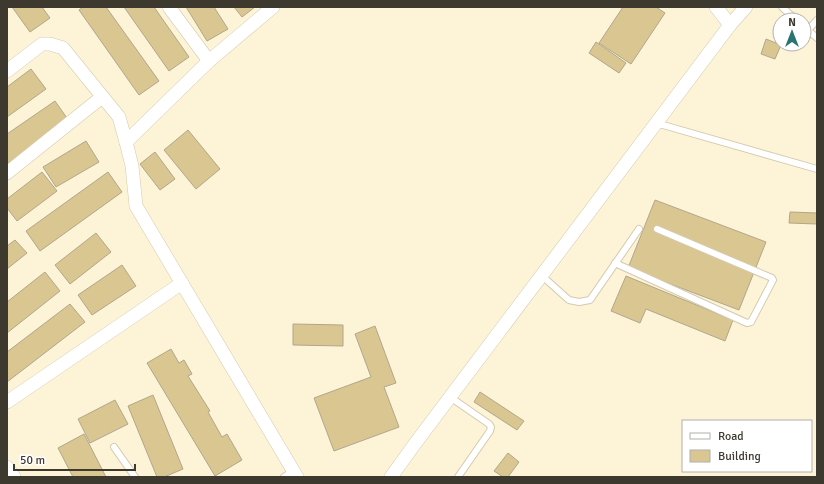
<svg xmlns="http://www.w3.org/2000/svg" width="824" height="484" viewBox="0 0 824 484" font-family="Signika,sans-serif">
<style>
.building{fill:#dac690;stroke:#b0a78c}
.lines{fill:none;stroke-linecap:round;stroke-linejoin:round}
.lane-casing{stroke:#d4caaf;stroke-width:8}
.street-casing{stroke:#d4caaf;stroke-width:14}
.lane{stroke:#fff;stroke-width:6}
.street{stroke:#fff;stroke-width:13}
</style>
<rect width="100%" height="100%" fill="#fdf3d7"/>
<g class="building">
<path d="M12,7H42L50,18L30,32Z"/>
<path d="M83,7H106L159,81L139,95L79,10Z"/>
<path d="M124,7H154L189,57L169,71Z"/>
<path d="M186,7H214L228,29L207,41Z"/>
<path d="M234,7H255L242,17Z"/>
<path d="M623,7H656L665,13L631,64L599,43Z"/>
<path d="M766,39L781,45L775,59L761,54Z"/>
<path d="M596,42L626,63L619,73L589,53Z"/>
<path d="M31,69L46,89L7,117V87Z"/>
<path d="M55,101L69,121L7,164V134Z"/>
<path d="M188,130L220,169L196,189L164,150Z"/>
<path d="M86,141L99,162L56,187L43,167Z"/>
<path d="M155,152L175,179L160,190L140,164Z"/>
<path d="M42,172L57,191L17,221L7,208V199Z"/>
<path d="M108,172L122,192L40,251L26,231Z"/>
<path d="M655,200L766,242L739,310L628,268Z"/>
<path d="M790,212L817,213V224L789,223Z"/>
<path d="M96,233L111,252L70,284L55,265Z"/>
<path d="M15,240L27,253L7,269V246Z"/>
<path d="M122,265L136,286L92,315L78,295Z"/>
<path d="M45,272L60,291L7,333V302Z"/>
<path d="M626,276L733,320L725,341L646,309L640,323L611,311Z"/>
<path d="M70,304L85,322L7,382V352Z"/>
<path d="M293,324L343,325V346L293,345Z"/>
<path d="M375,326L396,383L384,387L399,427L334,451L314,398L371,377L355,334Z"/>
<path d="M171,349L179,363L184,360L192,374L188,376L210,411L208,412L222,437L227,434L242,460L215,476L147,363Z"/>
<path d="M480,392L524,421L517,430L474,402Z"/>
<path d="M153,395L183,469L164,477H157L128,406Z"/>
<path d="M115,400L128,424L90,443L78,419Z"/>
<path d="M84,434L106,477H73L58,448Z"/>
<path d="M508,453L519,462L508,477H503L494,471Z"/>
</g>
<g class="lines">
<g class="lane-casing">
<g id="lane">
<path d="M782,7L796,20"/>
<path d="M804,27L817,38"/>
<path d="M808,30L817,20"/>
<path d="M656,123L817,169"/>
<path d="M615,263L747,323L751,322L773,280L772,278L657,229"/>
<path d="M541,275L569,300L579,302L590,300L639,229"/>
<path d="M450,397L489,424L491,427L490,431L458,477"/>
<path d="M114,447L135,477"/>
<path d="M284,477L293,471"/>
</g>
</g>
<g class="street-casing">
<g id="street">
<path d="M169,7L209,61"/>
<path d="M716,7L730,25"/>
<path d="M7,71L42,44H50L63,48L119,117L126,142L132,166L136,206L297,477"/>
<path d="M126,142L209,61L273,7"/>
<path d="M7,173L102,97"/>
<path d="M7,402L182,283"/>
<path d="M7,467L14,477"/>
<path d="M391,477L414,445L730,25L746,7"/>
</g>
</g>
<use href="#lane" class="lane"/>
<use href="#street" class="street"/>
</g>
<rect width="824" height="484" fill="none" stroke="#3d392e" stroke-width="16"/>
<rect x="682" y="420" width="130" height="52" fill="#ffffff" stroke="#b1b0ab"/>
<rect x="690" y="433" width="20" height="6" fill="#ffffff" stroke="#b1b0ab"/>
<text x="718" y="440" font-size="12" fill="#3d392e">Road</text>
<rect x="690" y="450" width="20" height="12" fill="#dac690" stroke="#b1b0ab"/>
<text x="718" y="460" font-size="12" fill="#3d392e">Building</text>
<g transform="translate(792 32)"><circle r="19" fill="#ffffff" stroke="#b1b0ab"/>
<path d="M0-3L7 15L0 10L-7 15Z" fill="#2a7470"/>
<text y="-6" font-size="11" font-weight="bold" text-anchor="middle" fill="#3d392e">N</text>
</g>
<path d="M14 464v6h121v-6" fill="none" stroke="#3d392e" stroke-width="2"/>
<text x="20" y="464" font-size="12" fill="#3d392e" stroke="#ffffff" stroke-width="3" paint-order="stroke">50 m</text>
</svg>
